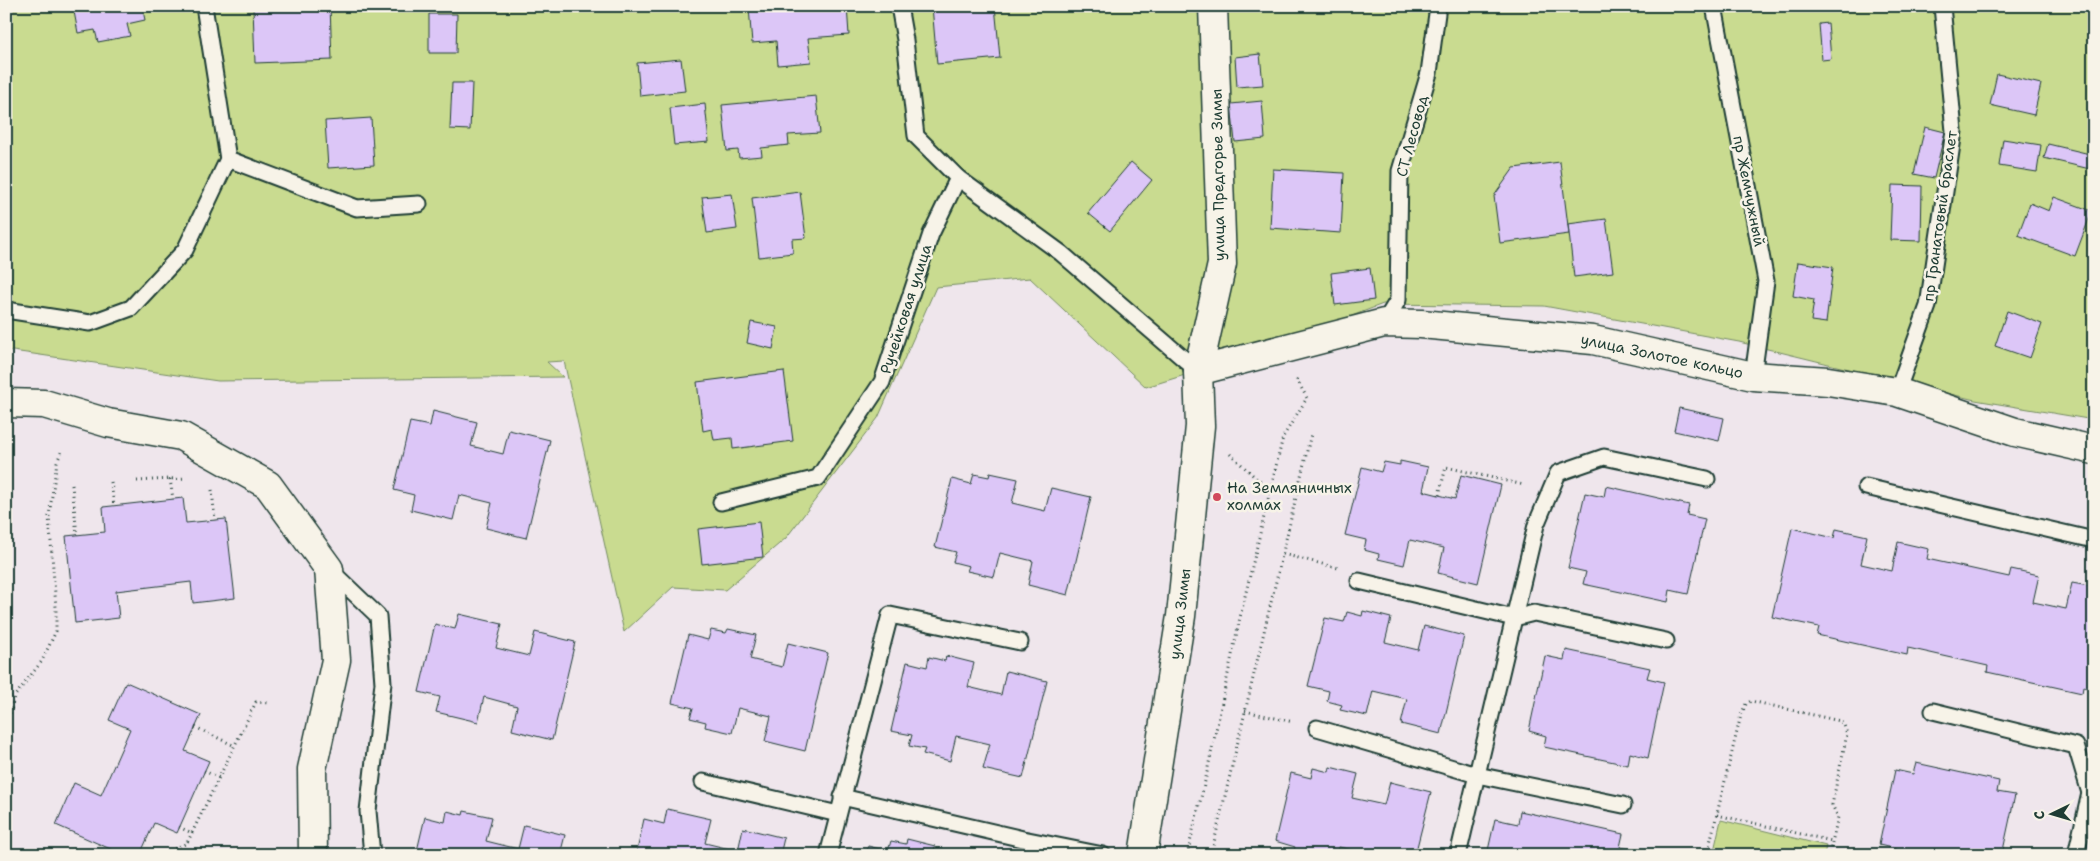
<svg xmlns="http://www.w3.org/2000/svg" width="2100" height="861" viewBox="0 0 2100 861" font-family="'Shantell Sans',sans-serif">
<style>
.green{fill:#c9db90;stroke:#748c62}
.building{fill:#dcc6f7;stroke:#1f3d34}
.lines{fill:none;stroke-linecap:round;stroke-linejoin:round}
.service-casing{stroke:#1f3d34;stroke-width:19}
.minor-casing{stroke:#1f3d34;stroke-width:31}
.tertiary-casing{stroke:#1f3d34;stroke-width:31}
.path{stroke:#1f3d34;stroke-width:3;stroke-dasharray:1 4;stroke-linecap:butt}
.service{stroke:#f7f3e8;stroke-width:15}
.minor{stroke:#f7f3e8;stroke-width:28}
.tertiary{stroke:#f7f3e8;stroke-width:28}
.poi-dot{fill:#d1495b;stroke:#f7f3e8;stroke-width:2}
.labels{text-anchor:middle;stroke-width:5;stroke-linejoin:round;paint-order:stroke}
.street-label{font-size:15px;fill:#1f3d34;stroke:#f7f3e8}
.poi-label{font-size:15px;fill:#1f3d34;stroke:#f7f3e8;text-anchor:start}
</style>
<rect width="100%" height="100%" fill="#efe6ec"/>
<filter id="ink" filterUnits="userSpaceOnUse"><feTurbulence type="fractalNoise" baseFrequency=".02" numOctaves="2"/><feDisplacementMap in="SourceGraphic" scale="10" xChannelSelector="R" yChannelSelector="G"/><feConvolveMatrix kernelMatrix="1 2 1 2 8 2 1 2 1" color-interpolation-filters="sRGB"/></filter>
<g filter="url(#ink)">
<g class="green">
<path d="M6,6H2094V420L1975,400L1739,342L1544,306L1383,304L1250,355L1146,387L1030,278L936,287L878,418L786,538L725,590L673,587L624,632L564,361L547,362L563,377L218,381L6,350Z"/>
<path d="M1721,820L1826,846L1824,855H1713Z"/>
</g>
<g class="building">
<path d="M73,6H142L145,20L127,24L130,36L98,42L95,30L78,33Z"/>
<path d="M301,6H330L332,60L255,63L253,8Z"/>
<path d="M771,6H847L849,35L808,38L811,62L778,65L776,41L752,43L749,8Z"/>
<path d="M932,6H995L1000,58L937,64Z"/>
<path d="M429,14H457L456,53H429Z"/>
<path d="M1828,23L1831,59L1822,60L1819,24Z"/>
<path d="M1260,54L1263,85L1237,87L1235,57Z"/>
<path d="M681,59L685,91L640,96L637,63Z"/>
<path d="M1997,74L2041,84L2034,115L1990,105Z"/>
<path d="M452,83H472L470,130L450,129Z"/>
<path d="M816,96L820,133L788,135L789,145L761,148L762,156L739,158L738,150L727,151L722,105Z"/>
<path d="M1262,101L1265,139L1235,142L1231,104Z"/>
<path d="M705,104L709,142L674,145L670,108Z"/>
<path d="M371,118L374,165L328,168L325,121Z"/>
<path d="M1925,127L1945,132L1934,178L1914,174Z"/>
<path d="M2003,139L2041,145L2037,172L1999,166Z"/>
<path d="M2048,144L2094,155V170L2044,158Z"/>
<path d="M1131,162L1152,180L1110,231L1088,213Z"/>
<path d="M1560,162L1569,234L1500,243L1494,196L1514,168Z"/>
<path d="M1273,169L1344,173L1341,233L1270,228Z"/>
<path d="M1892,185L1922,186L1921,241L1890,240Z"/>
<path d="M800,192L806,238L792,239L793,253L759,257L752,198Z"/>
<path d="M732,194L737,229L707,233L702,197Z"/>
<path d="M2054,197L2092,211L2075,256L2018,235L2030,203L2049,211Z"/>
<path d="M1606,219L1613,272L1574,277L1568,224Z"/>
<path d="M1798,262L1833,267L1826,323L1811,321L1814,300L1793,296Z"/>
<path d="M1370,268L1374,300L1335,305L1331,273Z"/>
<path d="M2007,311L2042,324L2030,358L1995,346Z"/>
<path d="M751,322L777,327L773,349L747,343Z"/>
<path d="M784,371L793,441L733,449L732,438L714,440L712,429L703,431L697,382Z"/>
<path d="M1679,408L1724,418L1719,441L1674,431Z"/>
<path d="M433,411L477,422L471,446L503,454L509,430L550,440L526,538L486,528L492,503L459,495L453,520L411,510L414,495L394,490L410,422L430,426Z"/>
<path d="M1400,461L1428,467L1423,491L1455,499L1461,475L1501,485L1478,583L1438,573L1444,548L1410,540L1404,565L1378,559L1379,554L1364,550L1366,540L1345,535L1362,467L1381,472L1384,462L1400,465Z"/>
<path d="M990,473L1018,479L1012,503L1045,511L1051,488L1091,497L1068,595L1028,585L1033,561L1000,553L994,577L967,571L969,566L953,562L956,552L935,547L952,479L971,484L974,474L989,477Z"/>
<path d="M1606,486L1689,505L1687,515L1705,519L1688,594L1670,590L1668,602L1583,584L1586,572L1568,568L1585,493L1604,497Z"/>
<path d="M183,498L186,523L226,519L235,598L193,603L191,582L116,591L119,618L75,623L66,536L105,532L103,507Z"/>
<path d="M759,522L763,557L702,564L698,529Z"/>
<path d="M1792,528L1834,538L1836,529L1867,536L1861,564L1892,571L1898,542L1929,549L1927,559L2009,577L2011,569L2039,575L2033,602L2066,609L2072,583L2094,587V689L2083,687L2082,693L1987,672L1988,666L1908,648L1907,655L1817,635L1819,627L1772,617Z"/>
<path d="M1363,611L1391,618L1385,642L1418,650L1424,626L1464,636L1441,734L1401,724L1407,699L1373,691L1367,716L1340,710L1342,705L1327,701L1329,691L1308,686L1325,618L1344,622L1347,612L1362,616Z"/>
<path d="M459,614L502,624L496,648L529,656L535,632L575,642L552,740L512,730L517,706L484,697L478,722L436,712L440,697L419,692L435,624L455,629Z"/>
<path d="M728,629L756,635L750,659L782,667L788,643L828,653L805,751L765,741L771,716L738,708L732,733L705,727L706,722L690,718L693,708L672,703L688,635L708,640L711,630L726,633Z"/>
<path d="M1566,650L1650,668L1647,678L1664,682L1648,758L1630,753L1628,765L1544,747L1546,736L1529,731L1545,656L1564,660Z"/>
<path d="M946,656L974,663L968,687L1001,695L1006,671L1047,681L1023,778L983,769L990,744L956,736L950,761L923,754L925,749L909,746L912,735L891,731L907,662L927,667L929,657L945,661Z"/>
<path d="M126,682L201,715L185,751L209,761L177,833L154,823L140,855H124L56,825L74,783L101,795L130,729L109,720Z"/>
<path d="M1916,763L1999,781L1997,792L2015,795L2002,855H1895L1896,849L1879,845L1895,770L1913,774Z"/>
<path d="M1330,767L1358,774L1352,798L1384,805L1390,782L1431,792L1415,855H1373L1339,847L1337,855H1293L1295,847L1275,841L1291,773L1311,778L1313,768L1329,772Z"/>
<path d="M667,809L711,819L705,843L738,851L743,828L784,838L780,855H636L644,819L664,824Z"/>
<path d="M447,811L463,815L464,811L492,817L486,841L518,849L524,825L565,835L560,855H416L425,817L445,822Z"/>
<path d="M1520,811L1623,834L1620,847L1642,851L1641,855H1487L1495,819L1518,824Z"/>
<path d="M907,839L935,846L933,855H866L868,846L888,851L891,841L906,844Z"/>
</g>
<g class="lines">
<g class="service-casing">
<g id="service">
<path d="M204,6L228,159L357,208L419,204"/>
<path d="M899,6L905,40L916,136L958,178"/>
<path d="M1714,6L1766,281L1753,376"/>
<path d="M6,310L90,323L131,308L185,250L228,159"/>
<path d="M1384,323L1398,300L1400,171L1429,73L1438,6"/>
<path d="M1897,392L1928,306L1954,131L1942,6"/>
<path d="M1866,487L2094,540"/>
<path d="M721,502L818,478L882,382L931,234L958,178L1061,253L1198,371"/>
<path d="M330,570L378,616L383,683L368,811L372,855"/>
<path d="M1359,581L1514,618L1534,613L1666,641"/>
<path d="M1933,711L2076,746L2090,793"/>
<path d="M1317,728L1477,775L1623,805"/>
<path d="M703,782L838,814"/>
<path d="M842,797L1023,839L1103,855"/>
<path d="M828,855L890,615L1020,642"/>
<path d="M1458,855L1536,525L1558,473L1604,457L1707,479"/>
<path d="M2076,855L2090,793L2094,787"/>
</g>
</g>
<g class="minor-casing">
<g id="minor">
<path d="M1213,6L1222,264L1198,371L1384,323L1421,324L1593,340L1753,376L1828,381L1897,392L2015,432L2094,450"/>
<path d="M6,403L44,404L108,423L181,436L268,485L329,569L336,660L312,769L313,855"/>
</g>
</g>
<g class="tertiary-casing">
<path id="tertiary" d="M1143,855L1181,616L1200,426L1198,371"/>
</g>
<g class="path">
<path d="M1230,454L1269,490"/>
<path d="M170,479L173,499"/>
<path d="M137,481L186,478"/>
<path d="M111,482L114,506"/>
<path d="M72,485L77,535"/>
<path d="M212,490L215,520"/>
<path d="M1439,495L1446,467L1524,485"/>
<path d="M1283,554L1338,568"/>
<path d="M6,695L14,697"/>
<path d="M1245,711L1293,722"/>
<path d="M195,727L235,746"/>
<path d="M6,733L14,697L42,661L56,631V607L49,516L57,462L62,450"/>
<path d="M204,771L220,778"/>
<path d="M1717,815L1832,841"/>
<path d="M179,827L192,833"/>
<path d="M6,850L14,855"/>
<path d="M141,853L145,855"/>
<path d="M161,855L187,843L256,702L268,703"/>
<path d="M1187,855L1206,777L1241,613L1283,437L1307,398L1296,378"/>
<path d="M1211,855L1311,434"/>
<path d="M1707,855L1741,715L1746,704L1751,701L1840,721L1844,725L1847,734L1832,805L1838,817L1829,855"/>
</g>
<use href="#service" class="service"/>
<use href="#minor" class="minor"/>
<use href="#tertiary" class="tertiary"/>
</g>
</g>
<circle class="poi-dot" cx="1217" cy="497" r="5"/>
<g class="labels">
<g class="street-label">
<text transform="translate(1412 136) rotate(-75)" y="5">СТ Лесовод</text>
<text transform="translate(1218 175) rotate(-91)" y="5">улица Предгорье Зимы</text>
<text transform="translate(1749 191) rotate(79)" y="5">пр Жемчужный</text>
<text transform="translate(1940 216) rotate(-82)" y="5">пр Гранатовый браслет</text>
<text transform="translate(906 309) rotate(-72)" y="5">Ручейковая улица</text>
<text transform="translate(1662 356) rotate(12)" y="5">улица Золотое кольцо</text>
<text transform="translate(1180 614) rotate(-83)" y="5">улица Зимы</text>
</g>
<g class="poi-label">
<text x="1227" y="493">На Земляничных<tspan x="1227" dy="17">холмах</tspan></text>
</g>
</g>
<rect width="2100" height="861" fill="none" stroke="#f7f3e8" stroke-width="25"/>
<rect x="12" y="12" width="2075" height="836" fill="none" stroke="#1f3d34" stroke-width="2" filter="url(#ink)"/>
<g transform="translate(2052 814) rotate(265)" stroke="#f7f3e8" stroke-width="4" paint-order="stroke">
<path d="M0-4L9 19L0 12L-9 19Z" fill="#1f3d34"/>
<text y="-8" font-size="14" font-weight="bold" text-anchor="middle" fill="#1f3d34">С</text>
</g>
</svg>
